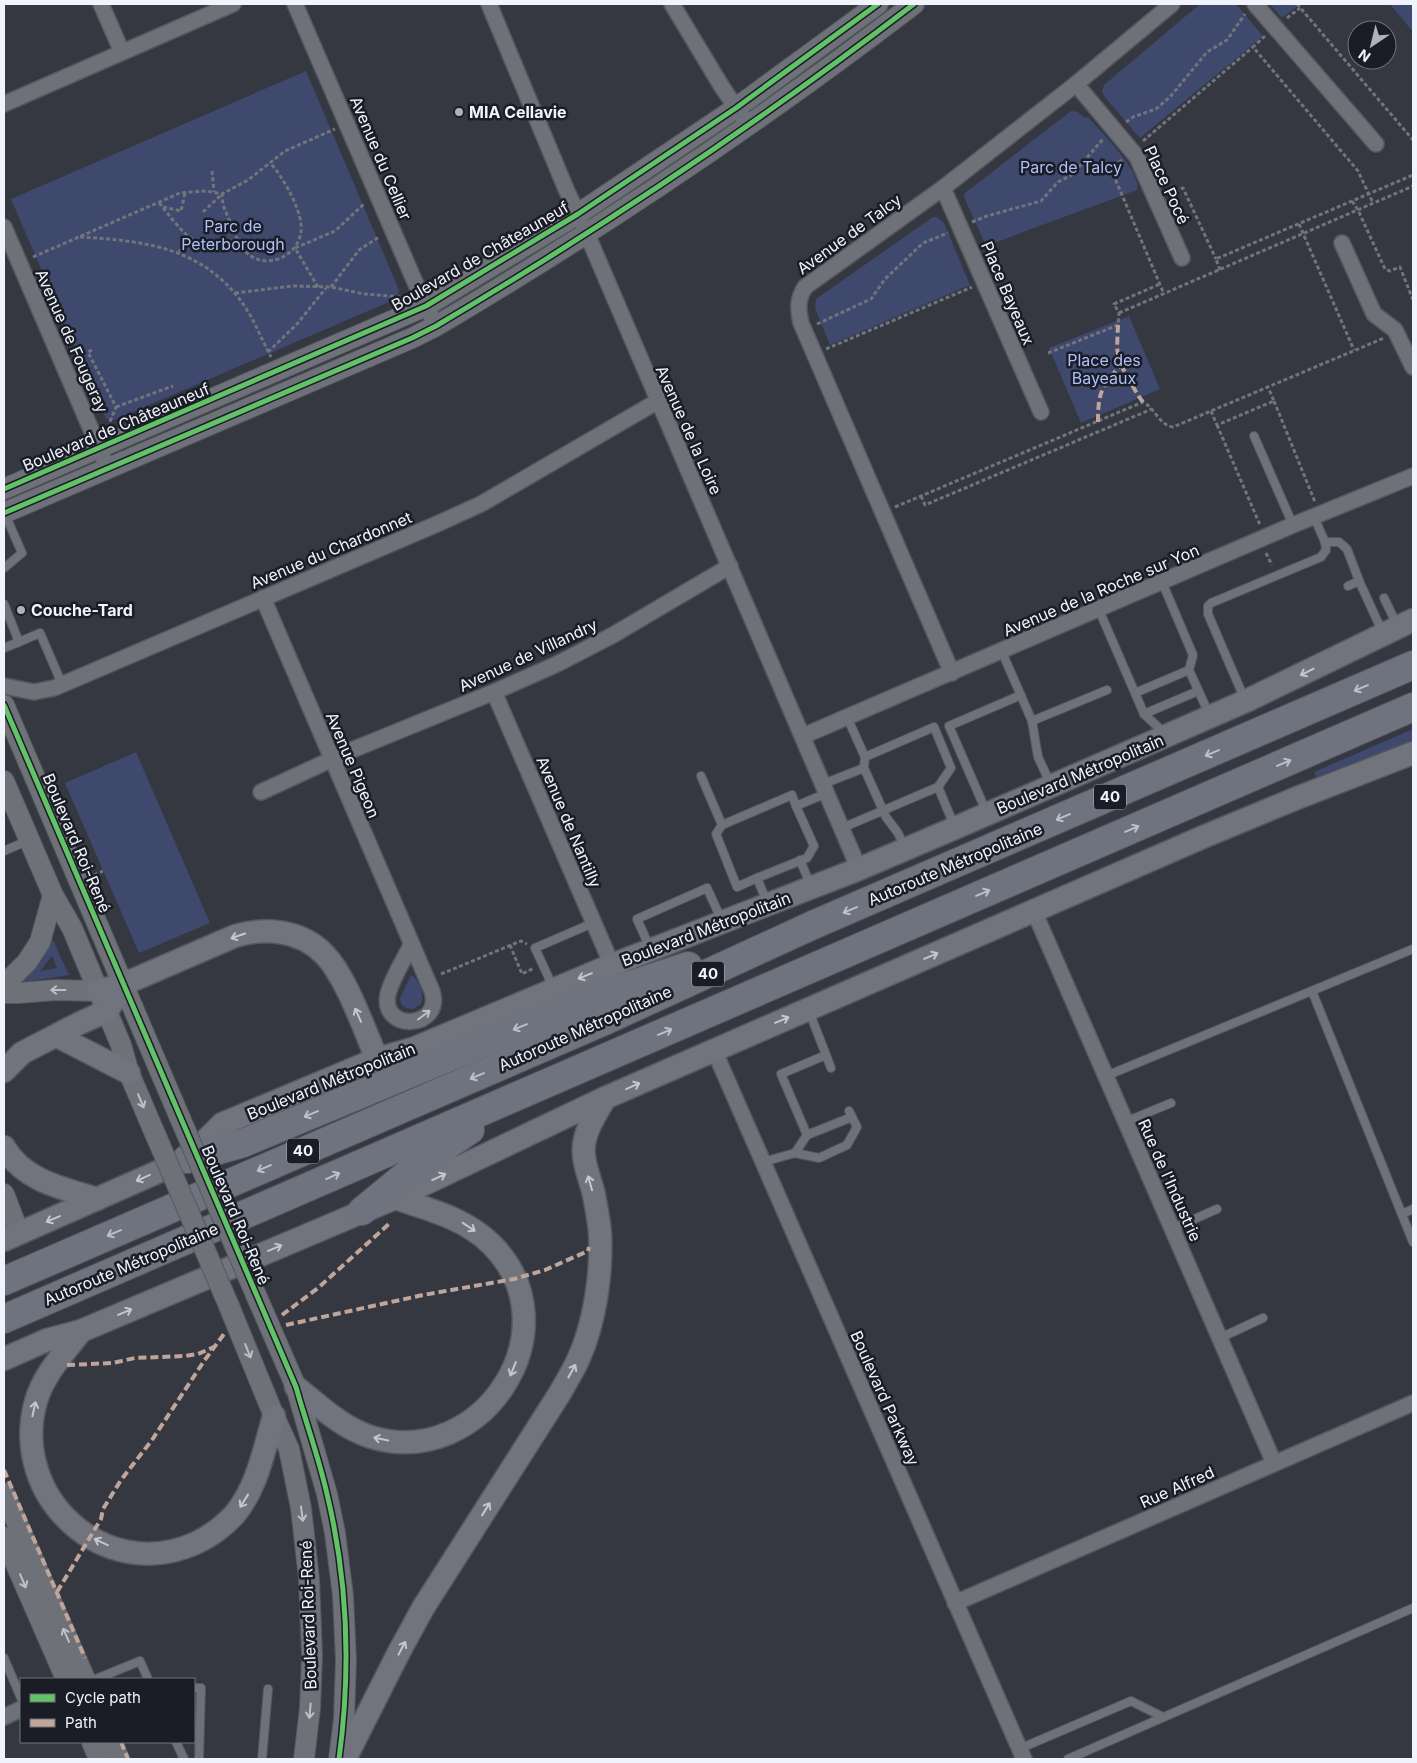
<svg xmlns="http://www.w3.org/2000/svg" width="1417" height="1763" viewBox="0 0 1417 1763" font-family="Inter,sans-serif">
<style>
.green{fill:#3f486d;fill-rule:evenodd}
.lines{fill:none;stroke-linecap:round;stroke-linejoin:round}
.service-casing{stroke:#54575f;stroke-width:10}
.minor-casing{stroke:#54575f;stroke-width:18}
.tertiary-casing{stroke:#54575f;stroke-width:22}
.secondary-casing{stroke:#54575f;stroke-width:25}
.motorway-casing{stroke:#54575f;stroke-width:30}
.path{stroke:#72747c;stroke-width:3;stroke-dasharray:4 2.5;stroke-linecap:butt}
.service{stroke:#6e7178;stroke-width:8}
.minor{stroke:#6e7178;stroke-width:15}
.tertiary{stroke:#6e7178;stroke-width:20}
.secondary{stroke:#71747d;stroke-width:22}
.motorway{stroke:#6f737f;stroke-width:28}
.tertiary-bridge-casing{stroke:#54575f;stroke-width:22;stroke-linecap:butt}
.tertiary-bridge{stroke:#6e7178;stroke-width:20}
.quiet{stroke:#c0a59a;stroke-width:4;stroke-dasharray:8 4;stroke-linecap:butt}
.cycleway-casing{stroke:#1a1d25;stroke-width:8}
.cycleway{stroke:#61c268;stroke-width:5}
.oneway{stroke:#c4c7d0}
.oneway2{stroke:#bdc0cb}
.oneway3{stroke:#bdc0c8}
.poi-dot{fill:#afb2bb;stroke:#1a1d25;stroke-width:2}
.labels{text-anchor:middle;stroke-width:5;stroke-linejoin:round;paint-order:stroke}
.shield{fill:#1a1d25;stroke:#b0b4bc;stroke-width:1}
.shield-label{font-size:15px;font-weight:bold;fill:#f1f4fd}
.poi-label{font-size:16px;font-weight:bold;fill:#f1f4fd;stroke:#1a1d25;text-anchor:start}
.street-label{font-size:16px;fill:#f1f4fd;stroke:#1a1d25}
.park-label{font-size:16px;fill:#aec0fa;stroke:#1a1d25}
</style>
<rect width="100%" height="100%" fill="#353841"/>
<g class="green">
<path d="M1200,4H1236L1262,35V37L1140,138L1104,96L1102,91L1104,85Z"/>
<path d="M1270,4H1300L1282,18Z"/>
<path d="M1390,4H1413V32Z"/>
<path d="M306,71L399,290L398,295L396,299L114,420L107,419L103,413L11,199Z"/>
<path d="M1071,111L1078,112L1085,118L1088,117C1099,130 1143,173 1137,190L986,246L964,197L965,193Z"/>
<path d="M933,217H937L944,223L970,285L830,345L815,308L816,299Z"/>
<path d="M1129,316L1160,389L1081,423L1049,348Z"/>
<path d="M1413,729V740L1316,777L1314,772Z"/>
<path d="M136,752L210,923L139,953L65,783Z"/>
<path d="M51,936L69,975L18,983L39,962ZM52,956L57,968L40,971Z"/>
<path d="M411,975C419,979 425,996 421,1004L413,1009C406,1009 400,1006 400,998Z"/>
</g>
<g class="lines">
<g class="service-casing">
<g id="service">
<path d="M1254,436L1293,525"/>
<path d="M1314,517L1325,542H1339L1347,549L1360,583L1382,631"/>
<path d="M4,568L22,553L5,514"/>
<path d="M1162,582L1193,655L1189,670L1209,714"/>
<path d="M1348,586L1359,581"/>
<path d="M1384,598L1397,625"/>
<path d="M4,604L19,642L4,648"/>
<path d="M1099,610L1135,693"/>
<path d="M19,642L40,633L62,684"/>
<path d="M1002,652L1032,721L1038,757L1051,785"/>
<path d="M1245,700L1208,614V606L1211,603L1321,557L1326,550L1325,542"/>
<path d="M1144,714L1198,691"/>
<path d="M847,717L865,757L864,768L886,817L898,833L905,848"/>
<path d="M1032,721L1107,690"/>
<path d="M1161,735L1158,727L1144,714L1135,693L1189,670"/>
<path d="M865,757L934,727L951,768L938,787"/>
<path d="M701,776L722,825L716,834L737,887L757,878"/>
<path d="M823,784L864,768"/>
<path d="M986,811L949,726L1021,695"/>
<path d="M722,825L792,795L796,806"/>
<path d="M842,828L938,787L954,825"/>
<path d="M4,851L29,840"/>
<path d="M800,860L811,886"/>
<path d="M767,902L757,878L807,858L814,846L796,806L827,793"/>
<path d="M650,948L637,919L707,888L722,921"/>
<path d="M553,987L535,948L593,923"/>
<path d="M1312,991L1413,1242"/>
<path d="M826,1055L831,1068"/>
<path d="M1106,1076L1413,949"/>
<path d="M1125,1122L1171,1103"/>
<path d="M807,1135L852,1117"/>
<path d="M795,1153L819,1158L847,1145L857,1127L849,1111"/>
<path d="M763,1162L795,1153L807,1135L781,1074L826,1055L809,1011"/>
<path d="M1402,1214L1413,1209"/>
<path d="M1172,1229L1217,1209"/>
<path d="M1220,1338L1263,1318"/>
<path d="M4,1658L21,1698"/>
<path d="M96,1679L140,1661L148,1679"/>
<path d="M194,1688H201L199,1759"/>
<path d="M176,1742L184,1759"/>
<path d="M1019,1749L1131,1701L1163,1717"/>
<path d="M262,1759L268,1689"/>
<path d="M1068,1759L1413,1608"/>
</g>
</g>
<g class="minor-casing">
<g id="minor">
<path d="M101,4L122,52"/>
<path d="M295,4L418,289L436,326"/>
<path d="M489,4L566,189L587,234L859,869"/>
<path d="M672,4L722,87L748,125"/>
<path d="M1255,4L1376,144"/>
<path d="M1076,84L1137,157L1182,258"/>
<path d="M4,104L233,4"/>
<path d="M943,188L1041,412"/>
<path d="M4,227L108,469"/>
<path d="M1342,243L1374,314L1395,330L1413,367"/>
<path d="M263,598L432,991C444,1029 380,1033 388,994C392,978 404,960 411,945"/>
<path d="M952,673L801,323C798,309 797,300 805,287L943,188L1076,84L1172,4"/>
<path d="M4,686L34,692L54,688L437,524L481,504L658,401"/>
<path d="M494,692L612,965"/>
<path d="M803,736L1293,525L1413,476"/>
<path d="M261,792L352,750L494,692L557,664L613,635L730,566"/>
<path d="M1034,911L1274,1463"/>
<path d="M714,1050L1024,1759"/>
<path d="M955,1603L1413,1403"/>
<path d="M4,1717L21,1709"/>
</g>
</g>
<g class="tertiary-casing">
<g id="tertiary">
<path d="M4,489L426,306L578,214L669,153L736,108L878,4"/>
<path d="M4,513L412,338L436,326C602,228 761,121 914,4"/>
<path d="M4,705L180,1118"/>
<path d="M4,781L53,895L72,928L121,1045L129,1073L153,1129"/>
<path d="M4,985L27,962L40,942L53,895"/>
<path d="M4,993H18L56,990L98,991"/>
<path d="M4,1194L19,1233"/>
<path d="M256,1295L296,1387L327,1494L335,1533L343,1596L346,1660L344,1719L339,1759"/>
<path d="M229,1306L274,1416L289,1449L301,1508L309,1579L312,1655L310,1708L304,1759"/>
<path d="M4,1493L85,1679"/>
<path d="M4,1537L66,1679"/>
<path d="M92,1742L99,1759"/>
<path d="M112,1742L119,1759"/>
</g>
</g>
<g class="secondary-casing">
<g id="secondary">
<path d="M98,991L124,984L235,936C265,927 301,930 324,954C346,976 364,1029 377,1059"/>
<path d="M57,1036L129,1073"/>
<path d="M4,1071L22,1053L80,1023L107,1011L124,984"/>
<path d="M4,1147C24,1181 62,1188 97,1199"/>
<path d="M4,1240L187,1159L222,1124L377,1059L415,1048L612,965L859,869L955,828L1246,701L1413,620"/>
<path d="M81,1331C64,1353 44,1374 36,1401C9,1496 104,1585 196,1543C211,1536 224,1526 235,1514C258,1486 264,1449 274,1416"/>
<path d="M4,1359L47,1340L81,1331L395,1198L605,1098L1203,837L1297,798L1413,753"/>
<path d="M296,1387C320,1406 342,1428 371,1437C482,1471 575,1329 492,1245C465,1218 430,1210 395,1198"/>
<path d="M345,1759L399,1652L423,1608L560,1393C566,1382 573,1371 578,1360C595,1323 602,1273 600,1233C599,1220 596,1207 594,1195C590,1177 580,1158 585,1139C588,1124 598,1111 605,1098"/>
</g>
</g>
<g class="motorway-casing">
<g id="motorway">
<path d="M187,1159L243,1143L591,998L688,966"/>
<path d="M362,1211L418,1165L470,1130"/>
<path d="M4,1281L602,1022L813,925L1413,665"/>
<path d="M4,1319L1413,707"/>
</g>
</g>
<g class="path">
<path d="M1297,4L1413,140"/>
<path d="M1287,18L1300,8"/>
<path d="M1265,36L1253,47L1358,171L1373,203"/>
<path d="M1126,122L1133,117L1156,109L1170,97L1207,52L1227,40L1245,14"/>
<path d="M1143,141L1253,47"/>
<path d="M1122,160L1111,169L1164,294"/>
<path d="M212,171L214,192"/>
<path d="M1169,194L1183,188L1216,259"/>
<path d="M1352,201L1358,210L1385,269L1390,271L1400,267L1413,300"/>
<path d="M159,203C169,214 186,241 202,243C213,245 227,242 238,241L223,205L222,194"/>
<path d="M163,207L181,211L185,193"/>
<path d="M203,212L222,194"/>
<path d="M972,222L987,216L1041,201L1058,182L1072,175L1103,139"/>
<path d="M1299,224L1354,350"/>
<path d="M80,237C148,241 209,248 249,313C257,327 263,342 271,357"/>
<path d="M238,241C242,247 246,254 254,258C273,267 298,254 301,232C304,214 283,176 270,163"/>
<path d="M179,252L190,237"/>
<path d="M33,257L180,193L206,191L222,194L248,180L285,151L335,129"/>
<path d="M1220,270L1216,259L1413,175"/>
<path d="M318,287L295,248L335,231L365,203"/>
<path d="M331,287L359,250L379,237"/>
<path d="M235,293L293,286L331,287L364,294L403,297"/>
<path d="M1119,313L1413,186"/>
<path d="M817,324L871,299L885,279L923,243L948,233"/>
<path d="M826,349L972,287"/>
<path d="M92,350L88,352L116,407L109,424"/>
<path d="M268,352L297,324L326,288"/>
<path d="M1048,353L1118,325L1119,313L1114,304L1160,284"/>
<path d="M1274,401L1315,502"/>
<path d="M116,407L173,386"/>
<path d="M1211,411L1217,425L1274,401L1268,387"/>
<path d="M1217,425L1260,525"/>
<path d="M921,496L925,505L1152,409"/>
<path d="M895,507L1143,402C1155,408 1159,425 1173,427L1384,338"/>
<path d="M1266,553L1272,565"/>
<path d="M94,875L103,871"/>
<path d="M510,945L522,974L534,968"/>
<path d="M441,974L521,941L527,944"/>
</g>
<use href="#service" class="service"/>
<use href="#minor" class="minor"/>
<use href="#tertiary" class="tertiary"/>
<use href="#secondary" class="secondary"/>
<use href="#motorway" class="motorway"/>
<g class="tertiary-bridge-casing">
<g id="tertiary-bridge">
<path d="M180,1118L256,1295"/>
<path d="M153,1129L229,1306"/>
</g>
</g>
<use href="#tertiary-bridge" class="tertiary-bridge"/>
<g class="quiet">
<path d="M1120,365C1130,377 1133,390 1143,402"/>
<path d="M1098,422C1098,393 1101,387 1120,366L1117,348L1118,325"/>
<path d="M282,1315L318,1288L390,1223"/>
<path d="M286,1325L423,1295L514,1279L545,1270L588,1251L589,1247"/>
<path d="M67,1365L113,1363L135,1358L185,1356L198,1354L214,1347"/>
<path d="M4,1470L85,1658"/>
<path d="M57,1592L101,1519L103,1509L121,1480L152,1440L204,1361L224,1334"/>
<path d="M121,1742L128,1759"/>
</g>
<g class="cycleway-casing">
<g id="cycleway">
<path d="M4,489L426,306L578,214L669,153L736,108L878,4"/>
<path d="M4,513L412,338L436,326C602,228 761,121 914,4"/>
<path d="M4,705L296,1387C306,1423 319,1458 327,1494C348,1581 351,1670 339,1759"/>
</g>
</g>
<use href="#cycleway" class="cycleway"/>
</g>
<defs><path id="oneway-shaft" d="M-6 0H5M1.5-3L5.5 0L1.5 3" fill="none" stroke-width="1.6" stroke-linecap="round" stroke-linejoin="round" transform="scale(1.25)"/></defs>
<g class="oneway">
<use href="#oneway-shaft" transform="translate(1307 672) rotate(153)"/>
<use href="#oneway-shaft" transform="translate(238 936) rotate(161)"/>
<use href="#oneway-shaft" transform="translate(931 956) rotate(-23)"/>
<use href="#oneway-shaft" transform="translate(585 976) rotate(158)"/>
<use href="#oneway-shaft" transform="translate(358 1015) rotate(-114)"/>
<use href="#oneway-shaft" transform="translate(782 1020) rotate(-23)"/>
<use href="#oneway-shaft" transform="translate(633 1086) rotate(-24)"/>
<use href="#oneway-shaft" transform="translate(439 1177) rotate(-25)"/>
<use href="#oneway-shaft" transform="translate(143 1178) rotate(156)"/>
<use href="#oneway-shaft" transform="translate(590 1183) rotate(-106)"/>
<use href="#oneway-shaft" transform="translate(53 1219) rotate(157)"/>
<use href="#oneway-shaft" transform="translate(469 1227) rotate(34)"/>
<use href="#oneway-shaft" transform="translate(275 1248) rotate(-23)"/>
<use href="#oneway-shaft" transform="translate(125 1312) rotate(-23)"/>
<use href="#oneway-shaft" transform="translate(513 1369) rotate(112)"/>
<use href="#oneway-shaft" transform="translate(572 1371) rotate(-61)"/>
<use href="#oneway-shaft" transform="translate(34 1409) rotate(-78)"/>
<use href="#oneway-shaft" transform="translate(381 1439) rotate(-169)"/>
<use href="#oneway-shaft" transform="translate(244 1501) rotate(122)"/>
<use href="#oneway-shaft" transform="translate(486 1509) rotate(-58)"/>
<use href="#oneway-shaft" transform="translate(101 1542) rotate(-155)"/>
<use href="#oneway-shaft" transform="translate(402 1648) rotate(-62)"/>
</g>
<g class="oneway2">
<use href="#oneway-shaft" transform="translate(1361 688) rotate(157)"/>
<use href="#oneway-shaft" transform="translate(1212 753) rotate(157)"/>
<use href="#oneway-shaft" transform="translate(1284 763) rotate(-23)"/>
<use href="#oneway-shaft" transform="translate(1063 817) rotate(157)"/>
<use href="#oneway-shaft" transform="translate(1132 829) rotate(-23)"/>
<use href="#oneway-shaft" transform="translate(983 893) rotate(-23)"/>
<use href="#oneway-shaft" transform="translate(850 910) rotate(157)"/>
<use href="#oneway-shaft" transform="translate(520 1027) rotate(158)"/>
<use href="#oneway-shaft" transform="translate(665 1032) rotate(-23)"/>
<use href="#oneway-shaft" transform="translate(477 1076) rotate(157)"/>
<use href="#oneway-shaft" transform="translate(311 1114) rotate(157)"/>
<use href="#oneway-shaft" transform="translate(264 1168) rotate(157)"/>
<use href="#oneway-shaft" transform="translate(333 1176) rotate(-24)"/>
<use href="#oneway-shaft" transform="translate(114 1233) rotate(157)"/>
</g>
<g class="oneway3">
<use href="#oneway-shaft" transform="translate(58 990) rotate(-180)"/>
<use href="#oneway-shaft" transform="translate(424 1015) rotate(-37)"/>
<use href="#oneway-shaft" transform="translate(141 1101) rotate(67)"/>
<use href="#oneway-shaft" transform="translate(248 1351) rotate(68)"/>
<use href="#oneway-shaft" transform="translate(302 1514) rotate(82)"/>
<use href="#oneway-shaft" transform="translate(23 1581) rotate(67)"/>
<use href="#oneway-shaft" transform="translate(66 1635) rotate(-114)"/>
<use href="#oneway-shaft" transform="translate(310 1711) rotate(95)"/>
</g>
<g class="poi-dot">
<circle cx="459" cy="112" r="5"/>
<circle cx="21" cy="610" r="5"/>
</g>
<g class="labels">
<g class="shield">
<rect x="1094" y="784.5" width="32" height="25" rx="4"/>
<rect x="692" y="961.5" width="32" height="25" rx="4"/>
<rect x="287" y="1138.5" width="32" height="25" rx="4"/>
</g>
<g class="shield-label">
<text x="1110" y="802">40</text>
<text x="708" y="979">40</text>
<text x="303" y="1156">40</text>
</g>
<g class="poi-label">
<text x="469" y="118">MIA Cellavie</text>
<text x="31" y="616">Couche-Tard</text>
</g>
<g class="street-label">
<text transform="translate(381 158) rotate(67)" y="6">Avenue du Cellier</text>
<text transform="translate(1167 185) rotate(65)" y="6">Place Pocé</text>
<text transform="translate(849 234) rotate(-36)" y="6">Avenue de Talcy</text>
<text transform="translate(480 256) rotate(-30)" y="6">Boulevard de Châteauneuf</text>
<text transform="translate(1008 293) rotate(67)" y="6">Place Bayeaux</text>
<text transform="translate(72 341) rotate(66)" y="6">Avenue de Fougeray</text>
<text transform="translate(116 427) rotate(-23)" y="6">Boulevard de Châteauneuf</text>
<text transform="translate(689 430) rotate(66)" y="6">Avenue de la Loire</text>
<text transform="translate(331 550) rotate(-23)" y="6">Avenue du Chardonnet</text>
<text transform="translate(1101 590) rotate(-23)" y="6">Avenue de la Roche sur Yon</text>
<text transform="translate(528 655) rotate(-25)" y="6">Avenue de Villandry</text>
<text transform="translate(353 765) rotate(67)" y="6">Avenue Pigeon</text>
<text transform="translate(1080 774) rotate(-23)" y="6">Boulevard Métropolitain</text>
<text transform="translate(569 822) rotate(67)" y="6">Avenue de Nantilly</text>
<text transform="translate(77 843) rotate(67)" y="6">Boulevard Roi-René</text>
<text transform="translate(955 864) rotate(-23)" y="6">Autoroute Métropolitaine</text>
<text transform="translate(706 929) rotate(-21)" y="6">Boulevard Métropolitain</text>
<text transform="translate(585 1028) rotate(-24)" y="6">Autoroute Métropolitaine</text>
<text transform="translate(331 1081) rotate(-22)" y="6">Boulevard Métropolitain</text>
<text transform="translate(1170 1180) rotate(66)" y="6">Rue de l'Industrie</text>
<text transform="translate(236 1215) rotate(67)" y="6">Boulevard Roi-René</text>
<text transform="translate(131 1264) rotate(-23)" y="6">Autoroute Métropolitaine</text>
<text transform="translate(885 1398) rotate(66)" y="6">Boulevard Parkway</text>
<text transform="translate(1177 1487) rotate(-24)" y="6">Rue Alfred</text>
<text transform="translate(308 1615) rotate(-92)" y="6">Boulevard Roi-René</text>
</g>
<g class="park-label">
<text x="1071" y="173">Parc de Talcy</text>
<text x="233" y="232">Parc de<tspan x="233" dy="18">Peterborough</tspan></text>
<text x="1104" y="366">Place des<tspan x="1104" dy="18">Bayeaux</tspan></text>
</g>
</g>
<rect width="1417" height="1763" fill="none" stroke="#f1f4fd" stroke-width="10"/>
<rect x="20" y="1678" width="175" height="65" fill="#1a1d25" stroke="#70737b"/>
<rect x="30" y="1694" width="25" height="8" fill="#61c268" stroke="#70737b"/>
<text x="65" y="1703" font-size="15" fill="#f1f4fd">Cycle path</text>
<rect x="30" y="1719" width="25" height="8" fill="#c0a59a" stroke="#70737b"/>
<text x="65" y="1728" font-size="15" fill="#f1f4fd">Path</text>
<g transform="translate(1372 45) rotate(215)"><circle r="24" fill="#1a1d25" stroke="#70737b"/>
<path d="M0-4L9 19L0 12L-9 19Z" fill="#afb2bb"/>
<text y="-8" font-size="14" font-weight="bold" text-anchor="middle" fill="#f1f4fd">N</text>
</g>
</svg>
